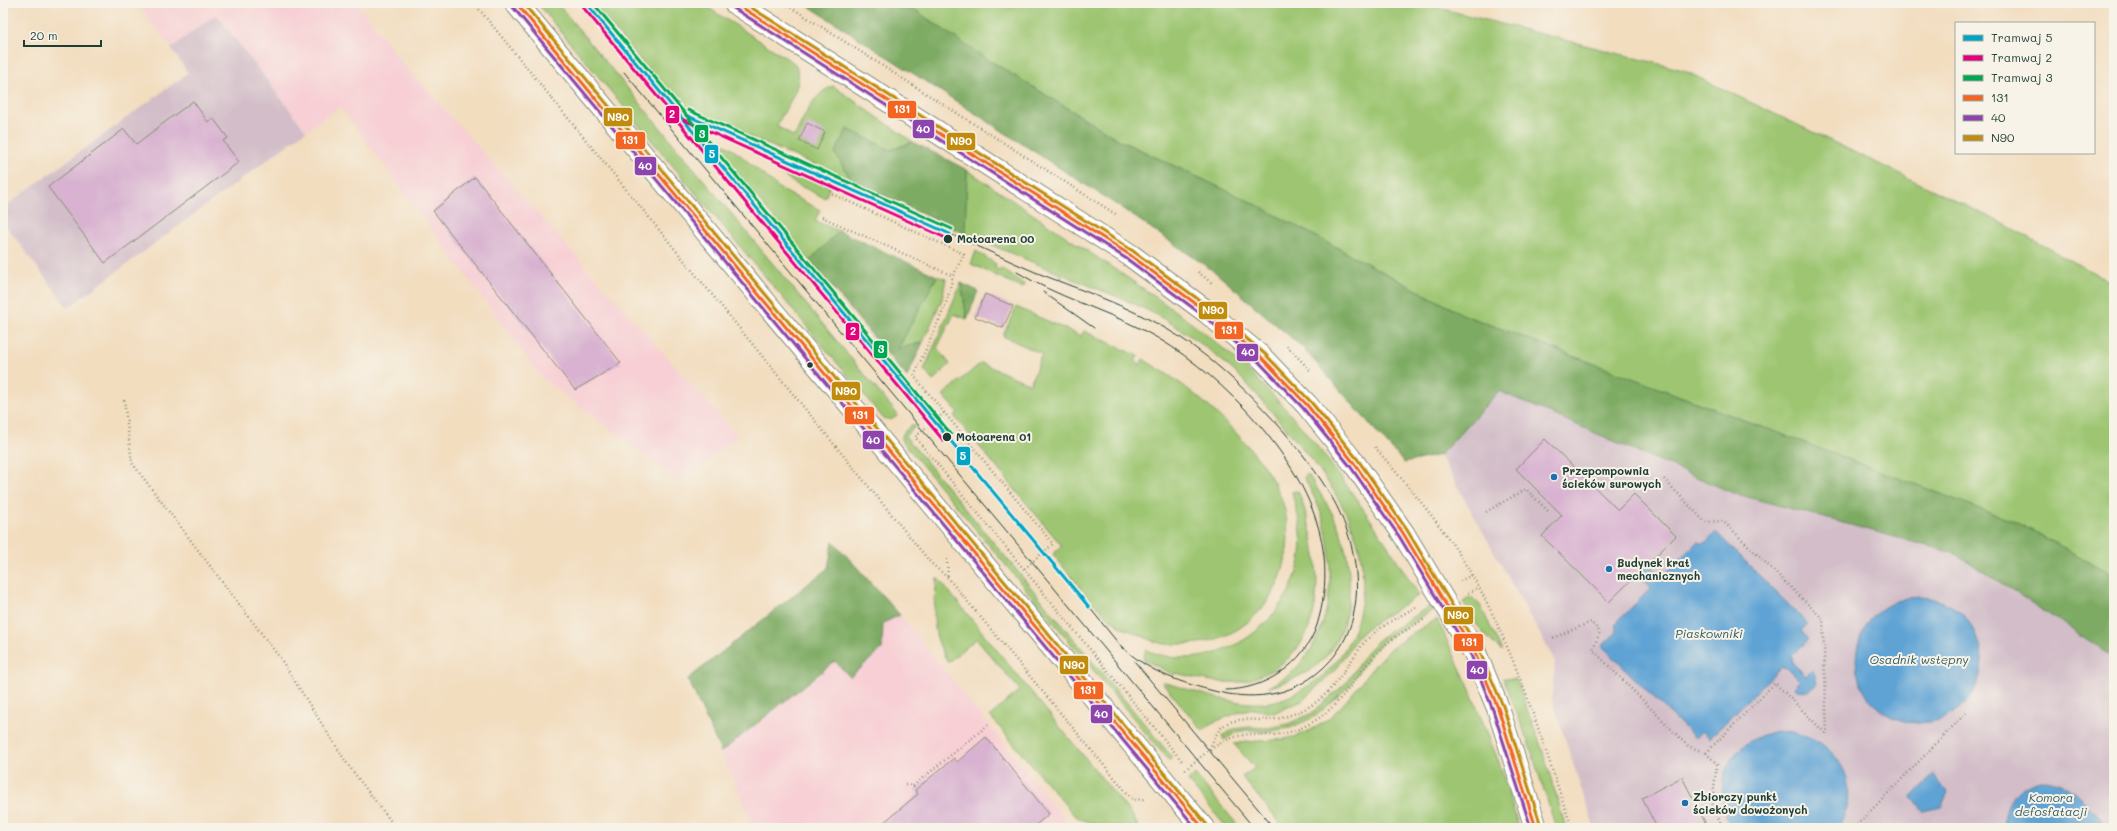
<svg xmlns="http://www.w3.org/2000/svg" width="2117" height="831" viewBox="0 0 2117 831" font-family="Mali,sans-serif">
<style>
.built{fill:#f7cfd4}
.industrial{fill:#d2bdc8}
.green{fill:#9ec672;stroke:#5e8253}
.forest{fill:#7eab64;stroke:#4e744c}
.water{fill:#5ea3d4;stroke:#3e7084}
.building{fill:#d8b2d0}
.lines{fill:none;stroke-linecap:round;stroke-linejoin:round}
.major-casing{stroke:#888d7a;stroke-width:24}
.path{stroke:#888d7a;stroke-width:2.5;stroke-dasharray:1 3;stroke-linecap:butt}
.major{stroke:#fff;stroke-width:22}
.tram{stroke:#1f3d34;stroke-width:1}
.bus-1-casing{stroke:#f7f3e8;stroke-width:6}
.bus-2-casing{stroke:#f7f3e8;stroke-width:6}
.bus-3-casing{stroke:#f7f3e8;stroke-width:6}
.bus-1{stroke:#f26522;stroke-width:3}
.bus-2{stroke:#8e44ad;stroke-width:3}
.bus-3{stroke:#c18c0d;stroke-width:3}
.tram-1-casing{stroke:#f7f3e8;stroke-width:6}
.tram-2-casing{stroke:#f7f3e8;stroke-width:6}
.tram-3-casing{stroke:#f7f3e8;stroke-width:6}
.tram-1{stroke:#02a4c6;stroke-width:3}
.tram-2{stroke:#e5007d;stroke-width:3}
.tram-3{stroke:#00a651;stroke-width:3}
.stop-dot{fill:#1f3d34;stroke:#f7f3e8;stroke-width:1.5}
.poi-dot{fill:#1f6fb2;stroke:#f7f3e8;stroke-width:1.5}
.labels{text-anchor:middle;stroke-width:4;stroke-linejoin:round;paint-order:stroke}
.stop-label{font-size:11px;font-weight:bold;fill:#1f3d34;stroke:#f7f3e8;text-anchor:start}
.poi-label{font-size:11px;font-weight:bold;fill:#1f3d34;stroke:#f7f3e8;text-anchor:start}
.water-label{font-size:12px;font-style:italic;fill:#325c64;stroke:#f7f3e8}
.line-badge{stroke:#f7f3e8;stroke-width:1.5}
.badge-label{font-size:11px;text-anchor:middle;font-weight:bold;fill:#fff}
</style>
<rect width="100%" height="100%" fill="#f7f3e8"/>
<filter id="ink" filterUnits="userSpaceOnUse"><feTurbulence type="fractalNoise" baseFrequency=".025" numOctaves="2"/><feDisplacementMap in="SourceGraphic" scale="8" xChannelSelector="R" yChannelSelector="G"/><feConvolveMatrix kernelMatrix="1 2 1 2 8 2 1 2 1" color-interpolation-filters="sRGB"/></filter>
<filter id="wash" filterUnits="userSpaceOnUse"><feTurbulence type="fractalNoise" baseFrequency=".012" numOctaves="4" result="noise"/><feDisplacementMap in="SourceGraphic" scale="16" xChannelSelector="R" yChannelSelector="G"/><feGaussianBlur stdDeviation="0.9" result="paint"/><feColorMatrix in="noise" values="0 0 0 0 0 0 0 0 0 0 0 0 0 0 0 0 0 1.4 0 .05"/><feComposite in="paint" operator="in"/></filter>
<g filter="url(#wash)">
<rect width="100%" height="100%" fill="#f2ddbf"/>
<g class="built">
<path d="M137,3H357L399,59L738,436L680,482L543,379L340,106L306,131L216,14L171,48Z"/>
<path d="M900,615L1072,828H754L721,752L835,661L850,677L882,649L883,623Z"/>
</g>
<g class="industrial">
<path d="M216,14L306,131L68,308L3,222V208L188,73L171,48Z"/>
<path d="M1499,390L1733,493L1957,554L2114,657V828H1594L1552,699L1555,661L1440,455Z"/>
</g>
<g class="green">
<path d="M537,3H557L898,415L891,420L883,418Z"/>
<path d="M592,3H701L794,63C808,82 784,108 777,126L794,137C804,118 812,94 833,86L913,142L891,150L835,153L852,181L679,106Z"/>
<path d="M905,3H1419L1683,70L2002,223L2109,281L2114,286V575L2018,523L1464,315L1253,203L1121,141L974,51Z"/>
<path d="M706,131L739,154L780,189L820,210L815,221L839,231L810,261L704,135Z"/>
<path d="M765,160L779,167L781,163L830,186L825,198L794,183Z"/>
<path d="M967,170C1011,199 1054,229 1098,258C1152,294 1207,331 1254,376C1319,439 1371,518 1419,595L1368,627L1356,638L1338,667L1302,701L1273,713L1254,709L1237,713L1212,723L1203,731L1162,682C1195,691 1229,705 1264,703C1277,702 1292,696 1303,689C1364,655 1377,578 1348,517C1332,483 1307,454 1283,425C1265,404 1247,382 1226,364C1203,344 1171,321 1143,308C1120,297 1097,289 1073,279C1037,264 1001,249 965,234Z"/>
<path d="M976,251L996,264L995,268L998,270L1001,268L1025,285L1023,288L971,264Z"/>
<path d="M937,276L946,279L942,299L923,342L897,350Z"/>
<path d="M961,283L967,319L954,314L937,348L950,364L933,381L924,370Z"/>
<path d="M1016,307L1081,336L1084,331L1138,356L1135,361L1140,365L1143,359C1157,368 1171,376 1184,386C1220,414 1275,465 1285,511C1300,579 1253,646 1181,644C1174,644 1166,645 1160,643C1153,642 1147,638 1140,635C1134,632 1127,630 1121,627C1095,610 1073,578 1053,554L1062,546L954,416L958,412L943,395L981,363L1030,384L1042,354L1003,336Z"/>
<path d="M913,424L915,427L905,436L1172,757L1169,761L903,442C899,434 907,429 913,424Z"/>
<path d="M1308,474C1316,488 1326,501 1333,515C1357,561 1358,636 1312,669C1298,678 1283,683 1267,688C1276,682 1286,678 1293,671C1331,637 1336,574 1325,527C1321,509 1312,493 1304,477Z"/>
<path d="M1298,491C1320,547 1335,637 1270,671C1261,675 1249,681 1239,682C1217,684 1196,678 1176,673L1174,675L1143,659L1146,650C1214,679 1290,624 1301,555C1304,534 1297,513 1292,492Z"/>
<path d="M937,577L1132,815L1138,826C1115,826 1093,828 1074,815L990,716L1020,690L976,639L948,662C929,631 934,612 937,577Z"/>
<path d="M1469,598H1473L1480,605L1502,651C1484,637 1474,621 1463,602Z"/>
<path d="M1431,605L1433,610L1386,639L1372,652L1349,686L1316,716L1290,728L1267,732L1249,730L1237,732L1224,740L1222,736L1234,729L1249,727L1268,728L1288,724L1312,713L1346,683L1368,650L1383,636Z"/>
<path d="M1437,619L1468,685L1500,765L1519,828H1284L1242,777L1255,768L1234,744C1257,739 1280,743 1302,734C1339,720 1357,684 1382,657C1398,641 1418,630 1437,619Z"/>
<path d="M1503,678L1516,679L1542,749L1566,828H1556L1530,747Z"/>
<path d="M1195,774L1240,828H1227L1188,781Z"/>
</g>
<g class="forest">
<path d="M804,3H905L974,51L1121,141L1253,203L1464,315L2018,523L2114,575V657L1957,554L1733,493L1499,391L1440,455L1404,463L1303,348L1215,272L1120,207Z"/>
<path d="M847,129L891,150L913,142L967,170L965,234L852,181L835,153Z"/>
<path d="M839,231L937,276L898,349L923,342L907,377L810,261Z"/>
<path d="M961,283L978,291L967,319Z"/>
<path d="M833,541L900,615L883,623L882,649L850,677L835,661L721,752L688,679L828,568Z"/>
</g>
<g class="water">
<path d="M1716,532L1808,624L1801,631L1809,639L1792,656L1793,663L1806,676L1812,670L1815,673L1817,684L1808,691L1797,690L1794,687L1800,681L1787,668L1781,667L1710,738L1702,731L1695,738L1602,646L1617,632L1615,624L1651,588L1642,578L1641,572L1647,567H1653L1662,577L1697,542L1704,544Z"/>
<circle cx="1919" cy="660" r="63"/>
<path d="M1777,731C1830,730 1868,780 1838,828H1731L1730,826C1710,781 1729,741 1777,731Z"/>
<path d="M1934,775L1948,792L1941,807L1923,811L1911,796Z"/>
<path d="M2040,780C2072,780 2088,806 2107,828H2005C2002,803 2017,786 2040,780Z"/>
</g>
<g id="blocks">
<g class="building">
<path d="M193,101L208,122L213,118L228,138L223,141L239,162L105,263L48,187L124,129L136,144Z"/>
<path d="M807,123L825,132L817,150L799,141Z"/>
<path d="M475,177L621,363L575,390L433,211Z"/>
<path d="M985,294L1013,306L1003,328L975,317Z"/>
<path d="M1545,439L1618,510L1634,494L1676,536L1609,602L1542,536L1562,515L1516,469Z"/>
<path d="M986,737L1049,814L1032,828H877L918,794L915,790L954,758L957,762Z"/>
<path d="M1682,777L1708,828H1657L1642,798Z"/>
</g>
</g>
</g>
<g filter="url(#ink)">
<use href="#blocks" fill-opacity="0" stroke="#888d7a" stroke-width="1"/>
<g class="lines">
<g class="major-casing">
<g id="major">
<path d="M516,3L1203,828"/>
<path d="M735,3L1130,255L1207,312L1261,357L1307,405L1354,463L1403,533L1475,653L1498,708L1536,828"/>
</g>
</g>
<g class="path">
<path d="M474,3L931,563L948,578L1133,800L1146,799"/>
<path d="M784,3L1117,215"/>
<path d="M832,194L964,254L953,276L946,304L914,376L1053,544L1024,569"/>
<path d="M822,217L953,276"/>
<path d="M1198,272L1213,284"/>
<path d="M1287,346L1310,370"/>
<path d="M124,400L132,463L280,658L348,765L396,828"/>
<path d="M944,413L915,437L1182,761"/>
<path d="M1375,447C1409,488 1445,528 1472,575C1517,654 1542,742 1572,828"/>
<path d="M1664,479L1705,522L1723,521L1823,619L1827,734"/>
<path d="M1486,512L1526,489L1549,512"/>
<path d="M947,559L948,578"/>
<path d="M1460,581L1472,575"/>
<path d="M1468,593L1478,588"/>
<path d="M1553,638L1591,622L1600,632L1593,650L1688,746L1706,753L1717,764L1712,802L1722,828"/>
<path d="M1209,749C1213,743 1216,733 1221,728C1234,715 1255,721 1270,720C1284,718 1299,713 1310,706C1334,692 1347,665 1363,644C1376,628 1400,616 1418,606"/>
<path d="M1706,753L1775,683L1826,734"/>
<path d="M1185,770C1202,756 1221,738 1244,735C1252,733 1260,735 1268,735C1286,735 1302,729 1316,720C1344,702 1356,674 1379,651C1392,637 1410,628 1426,618"/>
<path d="M905,785L913,786L988,725"/>
<path d="M1854,828L1966,713"/>
</g>
<use href="#major" class="major"/>
<g class="tram">
<path d="M624,72L1254,828"/>
<path d="M950,234C979,246 1006,260 1035,272C1091,294 1150,313 1198,350C1246,386 1305,449 1334,501C1362,553 1370,626 1322,669C1290,698 1250,701 1210,690C1175,681 1146,670 1120,645"/>
<path d="M1017,272C1057,297 1102,309 1143,330C1182,350 1215,378 1245,409C1301,469 1343,541 1317,625C1304,664 1265,690 1225,690"/>
<path d="M1043,292L1094,328"/>
<path d="M1089,607L1123,649"/>
<path d="M1135,662L1274,828"/>
</g>
<g class="bus-1-casing">
<g id="bus-1">
<path d="M516,3L1203,828"/>
<path d="M735,3L1130,255L1207,312L1261,357L1307,405L1354,463L1403,533L1475,653L1498,708L1536,828"/>
</g>
</g>
<g class="bus-2-casing">
<g id="bus-2">
<path d="M512,6L1196,828"/>
<path d="M732,7L1127,259L1204,316L1258,361L1303,408L1350,466L1399,536L1471,655L1493,710L1531,828"/>
</g>
</g>
<g class="bus-3-casing">
<g id="bus-3">
<path d="M523,3L1207,825"/>
<path d="M744,3L1133,251L1210,308L1265,354L1311,402L1358,460L1407,530L1479,650L1503,706L1541,826"/>
</g>
</g>
<use href="#bus-1" class="bus-1"/>
<use href="#bus-2" class="bus-2"/>
<use href="#bus-3" class="bus-3"/>
<g class="tram-1-casing">
<g id="tram-1">
<path d="M586,3L1089,607"/>
<path d="M686,115L950,234"/>
</g>
</g>
<g class="tram-2-casing">
<g id="tram-2">
<path d="M582,6L943,440"/>
<path d="M684,120L948,239"/>
</g>
</g>
<g class="tram-3-casing">
<g id="tram-3">
<path d="M593,3L951,434"/>
<path d="M688,110L952,229"/>
</g>
</g>
<use href="#tram-1" class="tram-1"/>
<use href="#tram-2" class="tram-2"/>
<use href="#tram-3" class="tram-3"/>
</g>
</g>
<g class="stop-dot">
<circle cx="948" cy="239" r="5"/>
<circle cx="810" cy="365" r="3.5"/>
<circle cx="947" cy="437" r="5"/>
</g>
<g class="poi-dot">
<circle cx="1554" cy="477" r="4"/>
<circle cx="1609" cy="569" r="4"/>
<circle cx="1685" cy="803" r="4"/>
</g>
<g class="labels">
<g class="stop-label">
<text x="957" y="243">Motoarena 00</text>
<text x="956" y="441">Motoarena 01</text>
</g>
<g class="poi-label">
<text x="1562" y="475">Przepompownia<tspan x="1562" dy="13">ścieków surowych</tspan></text>
<text x="1617" y="567">Budynek krat<tspan x="1617" dy="13">mechanicznych</tspan></text>
<text x="1693" y="801">Zbiorczy punkt<tspan x="1693" dy="13">ścieków dowożonych</tspan></text>
</g>
<g class="water-label">
<text x="1709" y="638">Piaskowniki</text>
<text x="1919" y="664">Osadnik wstępny</text>
<text x="2051" y="802">Komora<tspan x="2051" dy="14">defosfatacji</tspan></text>
</g>
</g>
<g class="line-badge">
<rect x="887" y="100" width="30" height="19" rx="4" fill="#f26522"/>
<rect x="665" y="105" width="15" height="19" rx="4" fill="#e5007d"/>
<rect x="603" y="107" width="30" height="20" rx="4" fill="#c18c0d"/>
<rect x="912" y="119" width="23" height="20" rx="4" fill="#8e44ad"/>
<rect x="694" y="124" width="15" height="19" rx="4" fill="#00a651"/>
<rect x="615" y="131" width="31" height="19" rx="4" fill="#f26522"/>
<rect x="946" y="132" width="30" height="19" rx="4" fill="#c18c0d"/>
<rect x="704" y="144" width="15" height="20" rx="4" fill="#02a4c6"/>
<rect x="634" y="156" width="23" height="20" rx="4" fill="#8e44ad"/>
<rect x="1198" y="301" width="30" height="19" rx="4" fill="#c18c0d"/>
<rect x="1214" y="321" width="30" height="19" rx="4" fill="#f26522"/>
<rect x="845" y="322" width="15" height="19" rx="4" fill="#e5007d"/>
<rect x="873" y="340" width="15" height="19" rx="4" fill="#00a651"/>
<rect x="1236" y="343" width="23" height="19" rx="4" fill="#8e44ad"/>
<rect x="831" y="381" width="30" height="20" rx="4" fill="#c18c0d"/>
<rect x="844" y="406" width="31" height="19" rx="4" fill="#f26522"/>
<rect x="862" y="430" width="23" height="20" rx="4" fill="#8e44ad"/>
<rect x="956" y="446" width="15" height="20" rx="4" fill="#02a4c6"/>
<rect x="1443" y="606" width="31" height="19" rx="4" fill="#c18c0d"/>
<rect x="1453" y="633" width="31" height="19" rx="4" fill="#f26522"/>
<rect x="1059" y="655" width="30" height="20" rx="4" fill="#c18c0d"/>
<rect x="1466" y="660" width="22" height="20" rx="4" fill="#8e44ad"/>
<rect x="1073" y="681" width="31" height="19" rx="4" fill="#f26522"/>
<rect x="1090" y="704" width="23" height="20" rx="4" fill="#8e44ad"/>
</g>
<g class="badge-label">
<text x="902" y="113">131</text>
<text x="672" y="118">2</text>
<text x="618" y="121">N90</text>
<text x="923" y="133">40</text>
<text x="702" y="138">3</text>
<text x="630" y="144">131</text>
<text x="961" y="145">N90</text>
<text x="712" y="158">5</text>
<text x="645" y="170">40</text>
<text x="1213" y="314">N90</text>
<text x="1229" y="334">131</text>
<text x="853" y="335">2</text>
<text x="881" y="353">3</text>
<text x="1248" y="356">40</text>
<text x="846" y="395">N90</text>
<text x="860" y="419">131</text>
<text x="873" y="444">40</text>
<text x="963" y="460">5</text>
<text x="1458" y="619">N90</text>
<text x="1469" y="646">131</text>
<text x="1074" y="669">N90</text>
<text x="1477" y="674">40</text>
<text x="1088" y="694">131</text>
<text x="1101" y="718">40</text>
</g>
<rect width="2117" height="831" fill="none" stroke="#f7f3e8" stroke-width="16"/>
<rect x="1955" y="22" width="140" height="132" fill="#f7f3e8" stroke="#a1aaa0"/>
<rect x="1963" y="35" width="20" height="6" fill="#02a4c6" stroke="#a1aaa0"/>
<text x="1991" y="42" font-size="12" fill="#1f3d34">Tramwaj 5</text>
<rect x="1963" y="55" width="20" height="6" fill="#e5007d" stroke="#a1aaa0"/>
<text x="1991" y="62" font-size="12" fill="#1f3d34">Tramwaj 2</text>
<rect x="1963" y="75" width="20" height="6" fill="#00a651" stroke="#a1aaa0"/>
<text x="1991" y="82" font-size="12" fill="#1f3d34">Tramwaj 3</text>
<rect x="1963" y="95" width="20" height="6" fill="#f26522" stroke="#a1aaa0"/>
<text x="1991" y="102" font-size="12" fill="#1f3d34">131</text>
<rect x="1963" y="115" width="20" height="6" fill="#8e44ad" stroke="#a1aaa0"/>
<text x="1991" y="122" font-size="12" fill="#1f3d34">40</text>
<rect x="1963" y="135" width="20" height="6" fill="#c18c0d" stroke="#a1aaa0"/>
<text x="1991" y="142" font-size="12" fill="#1f3d34">N90</text>
<path d="M24 40v6h77v-6" fill="none" stroke="#1f3d34" stroke-width="2"/>
<text x="30" y="40" font-size="12" fill="#1f3d34" stroke="#f7f3e8" stroke-width="3" paint-order="stroke">20 m</text>
</svg>
